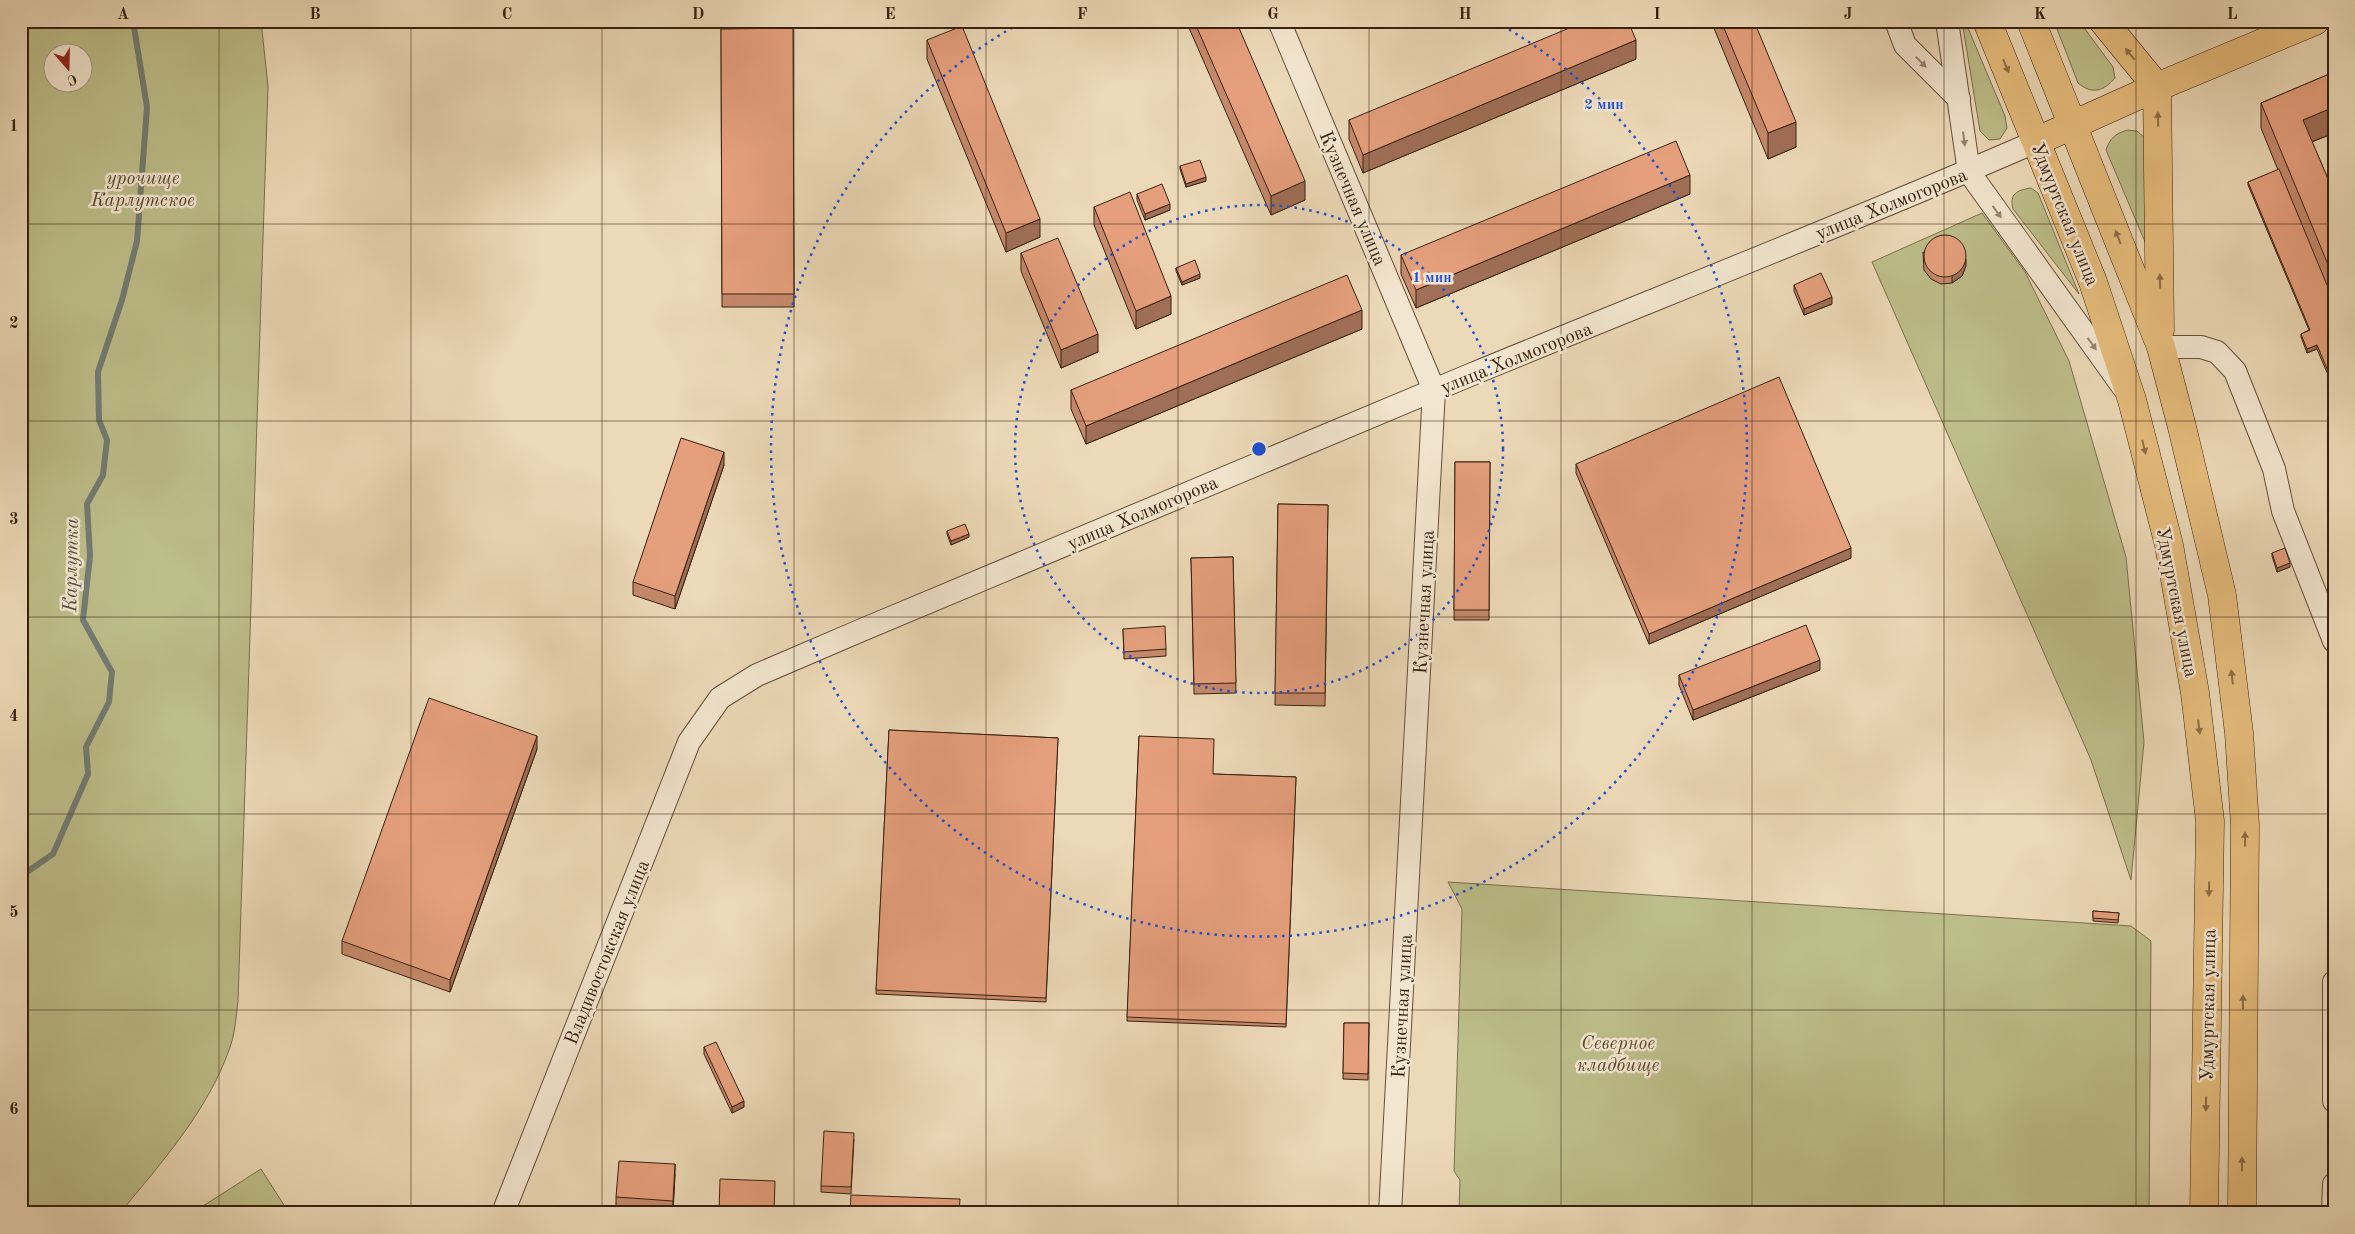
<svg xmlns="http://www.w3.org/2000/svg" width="2355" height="1234" viewBox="0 0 2355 1234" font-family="'Old Standard TT',serif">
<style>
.green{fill:#bdbe8a;stroke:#7a704d;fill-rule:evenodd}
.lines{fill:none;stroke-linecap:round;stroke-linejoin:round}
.stream{stroke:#737c74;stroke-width:6}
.minor-casing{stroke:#654f3a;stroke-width:24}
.major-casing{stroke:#382110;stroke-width:29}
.minor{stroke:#f3e6d0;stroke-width:22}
.major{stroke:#e6bc7c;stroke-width:28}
.wall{fill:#c5896b;stroke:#382110}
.shaded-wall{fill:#a06f57;stroke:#382110}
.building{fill:#e59f7c;stroke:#382110}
.oneway{fill:#8f6e46}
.oneway2{fill:#968470}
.grid{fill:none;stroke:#382110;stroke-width:1;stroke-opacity:0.55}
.ring{fill:none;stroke:#1d4ed8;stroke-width:2.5;stroke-dasharray:2.5 5}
.labels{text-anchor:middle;stroke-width:5;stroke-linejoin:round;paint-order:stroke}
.park-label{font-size:19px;font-style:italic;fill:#59482e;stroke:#f3e6d0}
.street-label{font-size:19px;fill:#382110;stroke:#f3e6d0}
.water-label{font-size:20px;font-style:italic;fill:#554f42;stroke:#f3e6d0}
.centre{fill:#1d4ed8;stroke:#f3e6d0;stroke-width:2.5}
.ring-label{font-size:15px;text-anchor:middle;font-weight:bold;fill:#1d4ed8;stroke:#f3e6d0;stroke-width:5;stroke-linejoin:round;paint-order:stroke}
.neatline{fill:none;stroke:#382110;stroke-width:2}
.grid-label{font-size:16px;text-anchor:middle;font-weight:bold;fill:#382110}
</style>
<rect width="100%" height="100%" fill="#ecd9b7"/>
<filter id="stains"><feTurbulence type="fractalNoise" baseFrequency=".004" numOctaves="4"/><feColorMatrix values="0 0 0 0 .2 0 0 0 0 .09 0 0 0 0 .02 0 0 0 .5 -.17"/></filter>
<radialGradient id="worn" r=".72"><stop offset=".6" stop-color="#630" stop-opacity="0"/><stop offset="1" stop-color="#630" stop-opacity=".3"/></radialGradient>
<g class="green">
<path d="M21,21H261L268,86L238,1001C236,1017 235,1035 229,1050C207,1112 161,1163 120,1213H21ZM82,52V82H52V52Z"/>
<path d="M1962,21H1965L2005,116L2007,128L2000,139L1989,140L1980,131Z"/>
<path d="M2054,21H2079L2113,67L2115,78C2104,91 2092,95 2078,83Z"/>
<path d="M2127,130L2137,131L2145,138L2151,256L2106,150C2110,138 2115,134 2127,130Z"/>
<path d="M2031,188L2038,193L2079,294L2013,209C2009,194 2017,190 2031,188Z"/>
<path d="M1982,213L2025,272L2069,361L2126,557L2144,742L2131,880L2091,760L1872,262Z"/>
<path d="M1448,882L2131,926L2151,941L2149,1213H1459L1460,1180L1454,1171L1462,909Z"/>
<path d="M261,1169L289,1213H192Z"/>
</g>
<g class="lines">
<path class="stream" d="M21,876L53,854L88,774L86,747L109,702L112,672L83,620L90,556L87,504L103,475L107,440L99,420L98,372L122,300L137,241L147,107L133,21"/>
<g class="minor-casing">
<g id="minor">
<path d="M1279,21L1434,390L1390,1213"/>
<path d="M1896,21L1905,45L1959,99"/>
<path d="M1947,21L1969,172L2123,387"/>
<path d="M2161,347H2201L2217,352L2235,371L2274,469L2283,511L2334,641"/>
<path d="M2334,982V1101"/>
<path d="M503,1213L689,742L720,698L757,675C994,573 1232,473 1470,375C1659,297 1850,223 2037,141"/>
<path d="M2333,1213L2334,1184"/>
</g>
</g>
<g class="major-casing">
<g id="major">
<path d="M1987,21L2093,282L2132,400L2169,545L2195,693L2210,821L2204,1213"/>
<path d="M2031,21L2161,347L2182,427L2222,595L2239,733L2245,825L2242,1213"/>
<path d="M2103,21L2157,87L2160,330"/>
<path d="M2037,141L2157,87L2315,21"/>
</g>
</g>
<use href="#minor" class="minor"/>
<use href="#major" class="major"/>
</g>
<g class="wall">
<path d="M1186,21H1236L1305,200L1271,215Z"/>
<path d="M1711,21H1754L1796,147L1768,159Z"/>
<path d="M793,28L794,307H722L721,29Z"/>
<path d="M927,40L1040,237L1006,252L927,59Z"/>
<path d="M1636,59L1363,173L1349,139V120Z"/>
<path d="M2334,72V133L2312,142L2334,193V389L2317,349L2307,353L2301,337V334L2309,330L2248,185V182L2278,170L2261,128V103Z"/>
<path d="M1180,166L1206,181L1186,187L1180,169Z"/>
<path d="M1137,194L1170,210L1145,220L1137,200Z"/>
<path d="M1690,194L1416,308L1401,274V255Z"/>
<path d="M1094,207L1171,314L1136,329L1094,225Z"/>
<path d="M1923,252L1966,266L1962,276L1952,283L1941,284L1931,279L1924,270Z"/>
<path d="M1021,253L1098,352L1061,368L1021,271Z"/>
<path d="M1176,268L1200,278L1182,285L1176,271Z"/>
<path d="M1794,285L1832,304L1804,315L1794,291Z"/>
<path d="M1362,329L1086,444L1071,409V390Z"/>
<path d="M1455,462H1490L1489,620H1454Z"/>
<path d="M1576,464L1851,558L1649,644L1576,473Z"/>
<path d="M724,465L675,609L633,595V582Z"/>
<path d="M1278,504L1328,505L1325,706L1275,705Z"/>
<path d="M947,531L969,537L951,545L947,534Z"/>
<path d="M2272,553L2290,567L2277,572L2272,556Z"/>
<path d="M1233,557L1236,693L1194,694L1191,558Z"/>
<path d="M1123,629L1166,649V656L1124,659Z"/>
<path d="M1820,670L1693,720L1679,685V675Z"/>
<path d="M889,730L1058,738L1046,1002L876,994Z"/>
<path d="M1139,736L1213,774L1296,777L1286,1027L1127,1021Z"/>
<path d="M537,749L450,992L342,954V941Z"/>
<path d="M2093,911L2119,913L2118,923L2093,921Z"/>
<path d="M1344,1023H1369L1368,1080L1343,1079Z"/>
<path d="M704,1047L744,1107L732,1113L704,1054Z"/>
<path d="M854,1139L851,1194L821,1192V1186Z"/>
<path d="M675,1174L673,1211L616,1207V1197Z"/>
</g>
<g class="shaded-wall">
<path d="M1636,40V59L1363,173V155Z"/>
<path d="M2334,107V133L2303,145V120Z"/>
<path d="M1796,122V147L1768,159V133Z"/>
<path d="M1690,175V194L1416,308V290Z"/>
<path d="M1206,177V181L1186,187V184Z"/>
<path d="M1305,181V200L1271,215V196Z"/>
<path d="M1170,204V210L1145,220V214Z"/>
<path d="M1040,219V237L1006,252V233Z"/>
<path d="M1966,259V266L1962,276L1952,283V276Z"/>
<path d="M1200,274V278L1182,285V282Z"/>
<path d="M1171,296V314L1136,329V311Z"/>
<path d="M1832,297V304L1804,315V309Z"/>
<path d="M1362,310V329L1086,444V426Z"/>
<path d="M1098,334V352L1061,368V350Z"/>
<path d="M2317,345V349L2307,353V349Z"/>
<path d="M724,452V465L675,609V596Z"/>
<path d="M969,534V537L951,545V541Z"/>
<path d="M1851,548V558L1649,644V634Z"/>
<path d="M2290,563V567L2277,572V568Z"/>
<path d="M1820,660V670L1693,720V710Z"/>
<path d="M537,736V749L450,992V980Z"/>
<path d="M744,1101V1107L732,1113V1107Z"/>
<path d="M675,1164V1174L673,1211V1201Z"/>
</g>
<g class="building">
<path d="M1194,21H1236L1305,181L1271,196Z"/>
<path d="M1586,21H1628L1636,40L1363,155L1349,120Z"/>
<path d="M1721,21H1754L1796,122L1768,133Z"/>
<path d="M962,26L1040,219L1006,233L927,40Z"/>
<path d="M793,28L794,294H722L721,29Z"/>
<path d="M2334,72V107L2303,120L2334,193V279L2261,103Z"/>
<path d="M1676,141L1690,175L1416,290L1401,255Z"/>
<path d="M1200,160L1206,177L1186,184L1180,166Z"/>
<path d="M2279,169L2334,302V385L2317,345L2307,349L2301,334L2310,330L2248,182Z"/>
<path d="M1162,184L1170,204L1145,214L1137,194Z"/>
<path d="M1130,192L1171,296L1136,311L1094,207Z"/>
<circle cx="1945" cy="256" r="21"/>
<path d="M1058,238L1098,334L1061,350L1021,253Z"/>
<path d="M1195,260L1200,274L1182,282L1176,268Z"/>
<path d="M1821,273L1832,297L1804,309L1794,285Z"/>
<path d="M1347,275L1362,310L1086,426L1071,390Z"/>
<path d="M1779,377L1851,548L1649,634L1576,464Z"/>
<path d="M681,438L724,452L675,596L633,582Z"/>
<path d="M1455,462H1490L1489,610H1454Z"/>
<path d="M1278,504L1328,505L1325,693H1275Z"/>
<path d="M965,524L969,534L951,541L947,531Z"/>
<path d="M2285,548L2290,563L2277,568L2272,553Z"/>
<path d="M1233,557L1236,683L1194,684L1191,558Z"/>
<path d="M1806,625L1820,660L1693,710L1679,675Z"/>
<path d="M1165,626L1166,649L1124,652L1123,629Z"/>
<path d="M429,698L537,736L450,980L342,941Z"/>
<path d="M889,730L1058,738L1046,998L876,990Z"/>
<path d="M1139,736L1214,739L1213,774L1296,777L1286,1024L1127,1017Z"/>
<path d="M2093,911L2119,913L2118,920L2093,918Z"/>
<path d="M1344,1023H1369L1368,1074L1343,1073Z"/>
<path d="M716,1042L744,1101L732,1107L704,1047Z"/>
<path d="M824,1131L854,1133L851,1187L821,1186Z"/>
<path d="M619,1161L675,1164L673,1201L616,1197Z"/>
<path d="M720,1179L775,1181L774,1213H719Z"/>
<path d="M851,1195L960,1199L959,1213H850Z"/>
<path d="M1091,1210L1248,1213H1091Z"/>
</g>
<defs><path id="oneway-solid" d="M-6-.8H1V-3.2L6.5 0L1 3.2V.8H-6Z" transform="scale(1.25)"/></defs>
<g class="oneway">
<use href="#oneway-solid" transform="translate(2130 54) rotate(-129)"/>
<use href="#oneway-solid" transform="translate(2006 66) rotate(67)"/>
<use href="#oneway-solid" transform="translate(2158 119) rotate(-91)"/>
<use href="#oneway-solid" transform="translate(2118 237) rotate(-111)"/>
<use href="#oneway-solid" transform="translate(2160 281) rotate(-91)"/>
<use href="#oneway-solid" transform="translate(2144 447) rotate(76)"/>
<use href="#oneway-solid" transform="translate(2232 677) rotate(-97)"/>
<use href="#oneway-solid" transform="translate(2199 727) rotate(83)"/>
<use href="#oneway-solid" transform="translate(2245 839) rotate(-90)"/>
<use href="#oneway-solid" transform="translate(2209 889) rotate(91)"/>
<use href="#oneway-solid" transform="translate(2243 1002) rotate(-90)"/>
<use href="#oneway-solid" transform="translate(2206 1104) rotate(91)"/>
<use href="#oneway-solid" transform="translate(2242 1164) rotate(-90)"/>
</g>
<g class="oneway2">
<use href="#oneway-solid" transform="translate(1921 62) rotate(45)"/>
<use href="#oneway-solid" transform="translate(1964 139) rotate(82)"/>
<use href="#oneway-solid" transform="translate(1997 212) rotate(54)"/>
<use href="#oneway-solid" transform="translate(2092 344) rotate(54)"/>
</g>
<path class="grid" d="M219,21V1213M411,21V1213M602,21V1213M794,21V1213M986,21V1213M1178,21V1213M1369,21V1213M1561,21V1213M1752,21V1213M1944,21V1213M2136,21V1213M21,224H2334M21,421H2334M21,617H2334M21,814H2334M21,1010H2334"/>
<g class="ring">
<circle cx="1259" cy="449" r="244"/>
<path d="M1496 22A488 488 0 1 1 1022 22"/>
</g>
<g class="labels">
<g class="park-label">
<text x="143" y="184">урочище<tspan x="143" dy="22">Карлутское</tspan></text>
<text x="1618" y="1049">Северное<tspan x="1618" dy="22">кладбище</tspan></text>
</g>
<g class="street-label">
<text transform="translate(1354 198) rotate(67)" y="7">Кузнечная улица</text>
<text transform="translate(1891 203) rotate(-22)" y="7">улица Холмогорова</text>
<text transform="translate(2066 214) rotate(68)" y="7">Удмуртская улица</text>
<text transform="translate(1516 357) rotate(-22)" y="7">улица Холмогорова</text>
<text transform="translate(1142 512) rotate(-23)" y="7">улица Холмогорова</text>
<text transform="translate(1423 602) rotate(-87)" y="7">Кузнечная улица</text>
<text transform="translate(2178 602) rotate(79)" y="7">Удмуртская улица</text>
<text transform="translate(606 952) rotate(-68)" y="7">Владивостокская улица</text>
<text transform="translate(2207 1005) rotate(-89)" y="7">Удмуртская улица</text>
<text transform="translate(1401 1006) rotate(-87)" y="7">Кузнечная улица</text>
</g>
<g class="water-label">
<text transform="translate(70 565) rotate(-89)" y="7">Карлутка</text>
</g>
</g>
<circle cx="1259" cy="449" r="8" class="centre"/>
<g class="ring-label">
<text x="1604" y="109">2 мин</text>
<text x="1432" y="282">1 мин</text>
</g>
<rect width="2355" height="1234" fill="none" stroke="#ecd9b7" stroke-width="55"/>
<g transform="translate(68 68) rotate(160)"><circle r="24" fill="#f3e6d0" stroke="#a89783"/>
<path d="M0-4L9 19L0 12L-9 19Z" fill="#8f2418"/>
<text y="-8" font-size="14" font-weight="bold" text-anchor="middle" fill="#382110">С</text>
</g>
<rect x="28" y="28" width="2300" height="1178" class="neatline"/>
<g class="grid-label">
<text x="123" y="19">A</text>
<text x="315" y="19">B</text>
<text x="507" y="19">C</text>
<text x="698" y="19">D</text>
<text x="890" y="19">E</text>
<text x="1082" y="19">F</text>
<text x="1273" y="19">G</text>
<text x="1465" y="19">H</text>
<text x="1657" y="19">I</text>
<text x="1848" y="19">J</text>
<text x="2040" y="19">K</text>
<text x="2232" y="19">L</text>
<text x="14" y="131">1</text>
<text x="14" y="328">2</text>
<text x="14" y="524">3</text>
<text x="14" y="721">4</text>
<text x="14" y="917">5</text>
<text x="14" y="1114">6</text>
</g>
<rect width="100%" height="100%" filter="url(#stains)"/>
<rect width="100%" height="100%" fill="url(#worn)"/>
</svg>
